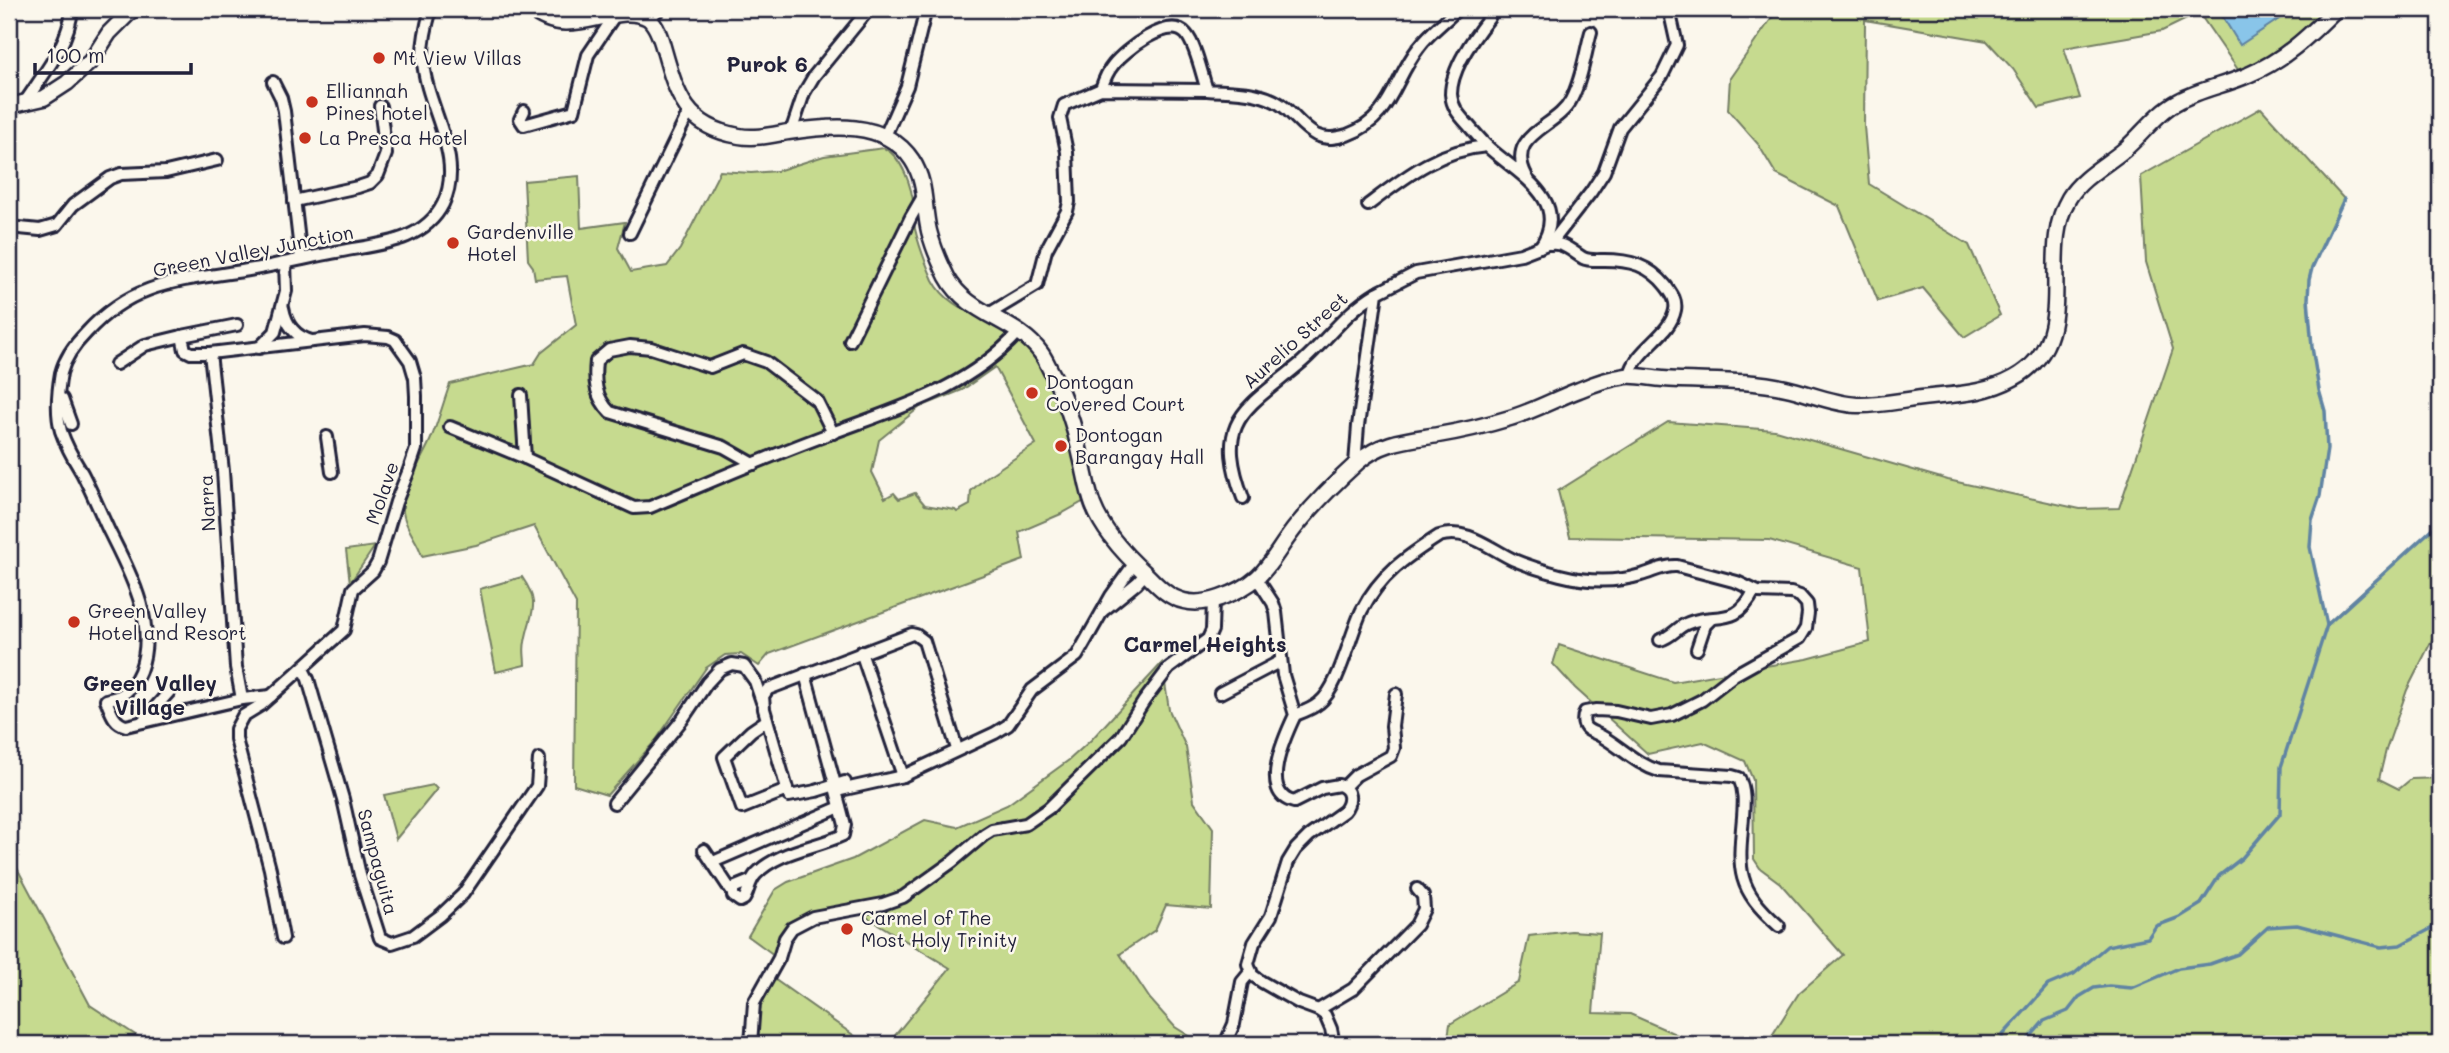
<svg xmlns="http://www.w3.org/2000/svg" width="2449" height="1053" viewBox="0 0 2449 1053" font-family="Mali,sans-serif">
<style>
.green{fill:#c6da8f;stroke:#747e65;stroke-width:2;fill-rule:evenodd}
.water{fill:#89c5e9;stroke:#6084a3;stroke-width:2}
.lines{fill:none;stroke-linecap:round;stroke-linejoin:round}
.stream{stroke:#6084a3;stroke-width:3.5}
.street-casing{stroke:#22223b;stroke-width:16}
.secondary-casing{stroke:#22223b;stroke-width:19}
.street{stroke:#fbf7ec;stroke-width:10}
.secondary{stroke:#fbf7ec;stroke-width:14}
.poi-dot{fill:#c8321e;stroke:#fbf7ec;stroke-width:2.5}
.labels{text-anchor:middle;stroke-width:5;stroke-linejoin:round;paint-order:stroke}
.poi-label{font-size:19px;fill:#22223b;stroke:#fbf7ec;text-anchor:start}
.street-label{font-size:19px;fill:#22223b;stroke:#fbf7ec}
.neighbourhood-label{font-size:21px;font-weight:bold;fill:#22223b;stroke:#fbf7ec}
</style>
<rect width="100%" height="100%" fill="#fbf7ec"/>
<filter id="ink" filterUnits="userSpaceOnUse"><feTurbulence type="fractalNoise" baseFrequency=".0143" numOctaves="2"/><feDisplacementMap in="SourceGraphic" scale="14" xChannelSelector="R" yChannelSelector="G"/><feConvolveMatrix kernelMatrix="1 2 1 2 8 2 1 2 1" color-interpolation-filters="sRGB"/></filter>
<g filter="url(#ink)">
<g class="green">
<path d="M1778,9H2218L2240,44L2294,9H2336L2303,42L2241,74L2199,13L2162,31L2064,48L2080,98L2039,108L2013,69L1987,41L1865,20L1864,126L1869,184L1969,245L2000,315L1964,337L1923,288L1878,301L1839,206L1776,174L1758,144L1728,110L1730,78Z"/>
<path d="M2261,108L2344,199L2312,268L2309,280L2308,299L2312,347L2319,390L2325,411L2327,449L2320,496L2312,520L2310,547L2327,624L2440,522V624L2407,690L2386,750L2379,779L2399,789L2411,779L2440,778V1044H1734L1771,1037L1799,993L1843,955L1780,883L1760,868L1754,859L1753,780L1745,761L1703,742L1648,754L1575,688L1553,664L1559,645L1673,682L1807,659L1870,642L1862,567L1769,540L1570,537L1558,491L1668,422L1775,430L1948,480L2080,509L2119,508L2173,349L2146,262L2141,176Z"/>
<path d="M884,148C903,157 912,188 914,208C915,215 914,222 915,229C919,246 926,264 933,280C950,312 984,314 1011,334C1061,370 1073,443 1086,500L1061,514L1019,532L1024,560C939,592 854,622 769,654L759,666L741,654L725,655L706,668L656,740L607,795L574,785L576,604L534,526L476,545L422,556C418,540 405,529 403,512C400,495 423,457 430,441C438,423 443,403 450,384L534,364L541,353L576,325L567,276L535,279L533,267L528,260L524,181L579,176L581,228L625,222L618,248L631,272L667,266L680,249L720,171L751,173L777,171L824,156ZM995,367L1036,444L985,478L971,491L970,505L957,512L955,510L925,505L915,493L899,499L894,493L885,498L872,472L879,440L920,407L962,390Z"/>
<path d="M375,546L350,583L346,550Z"/>
<path d="M522,577C542,606 530,612 525,642C523,649 525,657 525,665L496,672L480,589Z"/>
<path d="M1162,663L1169,710L1186,747L1194,801L1213,828L1211,909L1166,905L1155,930L1120,954L1150,999L1175,1027L1202,1044H888L950,968L860,913C839,916 801,916 791,939C784,952 783,966 774,979L866,1044H746L758,990L774,955L748,936L775,890L788,882L853,859L925,820L957,827L1007,805L1069,760L1091,740Z"/>
<path d="M433,785L437,789L396,839L384,795Z"/>
<path d="M9,853L90,1005L149,1044H9Z"/>
<path d="M1571,931L1600,933L1593,1013L1630,1014L1698,1044H1447L1450,1024L1519,982L1529,936Z"/>
</g>
<path class="water" d="M2218,9H2294L2240,45Z"/>
<g class="lines">
<g class="stream">
<path d="M2327,625L2310,547L2312,520L2320,496L2327,449L2325,411L2319,390L2312,347L2308,299L2309,280L2312,268L2344,199"/>
<path d="M2001,1044L2003,1035L2048,985L2074,974L2107,946L2148,938L2156,926L2180,917L2201,904L2219,876L2242,858L2280,814L2281,767L2327,625L2440,522"/>
<path d="M2024,1044L2044,1021L2068,1011L2079,997L2094,988L2109,986L2132,988L2179,968L2210,964L2238,954L2268,927L2297,925L2381,947L2400,945L2440,924"/>
</g>
<g class="street-casing">
<g id="street">
<path d="M1492,9L1489,18C1474,37 1451,68 1451,94C1452,108 1460,116 1469,126C1475,133 1481,140 1487,146C1516,173 1573,200 1540,247"/>
<path d="M9,12V21"/>
<path d="M649,18L660,9"/>
<path d="M273,82L281,98L284,111L301,259"/>
<path d="M1101,89C1104,80 1107,72 1113,65C1124,51 1169,15 1186,34C1196,45 1202,76 1207,90C1233,92 1263,90 1284,107C1295,116 1303,128 1316,135C1327,140 1336,138 1347,135C1392,119 1393,80 1419,47C1430,32 1445,22 1457,9"/>
<path d="M25,102C44,73 69,44 72,9"/>
<path d="M524,111L520,119L524,125L574,111L588,55L617,12"/>
<path d="M791,132L804,93L814,76L869,9"/>
<path d="M885,136L907,86L926,9"/>
<path d="M1526,175C1505,134 1557,128 1571,100C1582,79 1585,54 1591,32"/>
<path d="M294,201L358,187L370,183L378,175L386,154L380,106"/>
<path d="M1368,205C1405,177 1438,150 1487,146"/>
<path d="M9,227L40,230L57,225L73,205L110,178L121,174L166,172L217,160"/>
<path d="M630,233L689,112"/>
<path d="M1550,244C1564,242 1571,251 1583,258C1589,261 1598,260 1604,260C1630,260 1649,265 1666,286C1671,293 1677,300 1675,310C1670,336 1636,348 1630,375"/>
<path d="M283,308C286,324 295,337 312,341"/>
<path d="M987,315L1037,285L1046,250L1067,211L1069,202L1067,152L1060,118L1064,105L1101,89L1207,90"/>
<path d="M237,325L182,336L185,350L191,353H210L365,335L388,337L395,340L410,361L415,378L416,396V449L409,470L396,502L378,562L373,571L353,589L344,630L261,705L243,716L236,729V739L270,869L283,938"/>
<path d="M850,341L911,217L925,193"/>
<path d="M259,348L275,332L286,291L285,263"/>
<path d="M210,353L223,471L236,667L242,699"/>
<path d="M116,364L145,345L182,336"/>
<path d="M521,395L525,458"/>
<path d="M62,399L71,424"/>
<path d="M450,427L525,458L634,508L650,507C710,482 771,455 832,433C901,407 967,389 1018,333"/>
<path d="M327,437L332,472"/>
<path d="M754,464L724,447L610,412C595,397 594,381 596,361L609,350L630,346L651,348L710,367L743,354L766,362L817,401L833,433"/>
<path d="M1355,464L1358,426L1377,293L1416,273L1521,254L1552,242L1591,192L1604,172L1620,128L1662,76L1677,45L1669,9"/>
<path d="M1243,498C1213,418 1247,409 1302,362C1328,339 1346,311 1377,293"/>
<path d="M1258,580L1273,603L1276,612L1283,675L1295,715C1285,736 1258,794 1294,802L1322,788L1339,785C1351,789 1352,801 1344,811L1309,836L1296,849L1288,862L1271,916L1254,943L1248,964L1252,975L1262,982L1299,1003L1318,1010L1325,1015L1331,1029L1334,1044"/>
<path d="M1105,609L1137,583L1145,574"/>
<path d="M1660,640C1672,637 1677,627 1688,623C1716,612 1736,628 1754,591"/>
<path d="M1697,649L1705,625L1711,619"/>
<path d="M861,652L903,776"/>
<path d="M303,669L308,679L343,799L360,875L380,938L392,943L413,936L441,915L463,894L537,786L539,759"/>
<path d="M805,674L835,784"/>
<path d="M1220,693L1281,661"/>
<path d="M271,696L242,699L126,726C113,723 111,711 106,700C113,698 120,697 126,692C133,686 136,680 140,671C158,623 130,573 109,531C100,512 92,492 82,473C74,460 66,446 61,431C56,414 58,390 61,373C65,358 75,344 86,333C136,278 186,281 254,269C283,264 312,256 342,251C378,244 424,242 443,204C466,157 426,108 423,61C422,43 426,26 431,9"/>
<path d="M1295,715C1303,712 1312,709 1319,703C1339,688 1350,634 1362,610C1380,575 1406,557 1439,536C1467,527 1490,549 1514,560C1528,566 1545,571 1560,575C1587,582 1614,583 1641,575C1653,572 1663,565 1677,566L1737,582L1758,592L1791,593L1800,596L1807,604L1808,613L1806,628L1800,638L1734,675L1702,700L1672,715L1651,719L1616,711L1596,710L1585,712C1583,717 1582,723 1586,728C1590,732 1597,733 1601,736C1621,747 1636,764 1659,771L1732,776L1739,778C1745,791 1744,803 1743,817C1738,871 1736,888 1779,926"/>
<path d="M767,720L751,731L724,757L742,808L787,790"/>
<path d="M142,722L169,692"/>
<path d="M845,782L816,791L789,796L764,709L763,696L768,689L912,634L916,635L924,641L957,749"/>
<path d="M1344,787L1356,775L1391,756L1394,748L1392,726L1396,694"/>
<path d="M614,803L682,720L707,683L720,669L732,664L744,666L755,681L762,702"/>
<path d="M704,850L732,892"/>
<path d="M713,862L840,807"/>
<path d="M750,881L733,888V896L740,901L744,899C749,891 749,881 756,874C778,851 815,848 843,835L845,825L836,791L903,776L995,733L1008,725L1032,690L1077,656L1111,596L1134,564"/>
<path d="M1318,1010L1353,989L1416,925L1424,909L1423,896L1417,889"/>
<path d="M751,1044L754,1003L779,958L785,938L792,928L813,917L883,904L903,897L952,862L984,835L992,830L1026,824L1049,808L1121,737L1144,701L1169,668L1208,639L1212,630L1213,600"/>
<path d="M1225,1044L1234,1024L1242,982L1251,971"/>
</g>
</g>
<g class="secondary-casing">
<g id="secondary">
<path d="M531,9C570,43 615,0 648,18C657,25 661,39 664,50C677,96 686,127 739,136C755,139 771,135 788,132C829,126 885,119 912,160C927,183 923,206 929,231C933,247 940,263 947,277C968,316 1017,319 1041,353C1046,360 1049,368 1053,375C1066,400 1075,429 1081,457C1085,472 1087,489 1093,505C1103,531 1124,554 1145,573C1156,584 1167,597 1184,601C1196,604 1208,602 1220,598C1269,581 1269,559 1298,524C1316,502 1337,481 1358,462C1382,441 1408,440 1438,435C1462,431 1487,425 1510,418C1534,411 1555,399 1579,390C1593,384 1610,378 1626,376C1638,375 1650,378 1663,379C1703,382 1746,379 1786,388C1809,393 1833,404 1857,405C1881,406 1907,399 1931,397C1960,394 1987,393 2014,378C2085,339 2035,255 2069,198C2081,178 2106,165 2124,150C2142,135 2157,112 2179,101C2200,89 2226,85 2248,75C2284,60 2309,36 2336,9"/>
<path d="M9,106L44,98L67,83L91,61L109,33L133,9"/>
</g>
</g>
<use href="#street" class="street"/>
<use href="#secondary" class="secondary"/>
</g>
</g>
<g class="poi-dot">
<circle cx="379" cy="58" r="7"/>
<circle cx="312" cy="102" r="7"/>
<circle cx="305" cy="138" r="7"/>
<circle cx="453" cy="243" r="7"/>
<circle cx="1032" cy="393" r="7"/>
<circle cx="1061" cy="446" r="7"/>
<circle cx="74" cy="622" r="7"/>
<circle cx="847" cy="929" r="7"/>
</g>
<g class="labels">
<g class="poi-label">
<text x="393" y="65">Mt View Villas</text>
<text x="326" y="98">Elliannah<tspan x="326" dy="22">Pines hotel</tspan></text>
<text x="319" y="145">La Presca Hotel</text>
<text x="467" y="239">Gardenville<tspan x="467" dy="22">Hotel</tspan></text>
<text x="1046" y="389">Dontogan<tspan x="1046" dy="22">Covered Court</tspan></text>
<text x="1075" y="442">Dontogan<tspan x="1075" dy="22">Barangay Hall</tspan></text>
<text x="88" y="618">Green Valley<tspan x="88" dy="22">Hotel and Resort</tspan></text>
<text x="861" y="925">Carmel of The<tspan x="861" dy="22">Most Holy Trinity</tspan></text>
</g>
<g class="street-label">
<text transform="translate(253 251) rotate(-11)" y="7">Green Valley Junction</text>
<text transform="translate(1295 340) rotate(-42)" y="7">Aurelio Street</text>
<text transform="translate(382 493) rotate(-71)" y="7">Molave</text>
<text transform="translate(207 503) rotate(-93)" y="7">Narra</text>
<text transform="translate(378 862) rotate(75)" y="7">Sampaguita</text>
</g>
<g class="neighbourhood-label">
<text x="767" y="72">Purok 6</text>
<text x="1205" y="652">Carmel Heights</text>
<text x="150" y="691">Green Valley<tspan x="150" dy="24">Village</tspan></text>
</g>
</g>
<rect width="2449" height="1053" fill="none" stroke="#fbf7ec" stroke-width="35"/>
<rect x="18" y="18" width="2414" height="1018" fill="none" stroke="#22223b" stroke-width="2.5" filter="url(#ink)"/>
<path d="M35 63v10h156v-10" fill="none" stroke="#22223b" stroke-width="3.5"/>
<text x="46" y="63" font-size="21" fill="#22223b" stroke="#fbf7ec" stroke-width="5" paint-order="stroke">100 m</text>
</svg>
